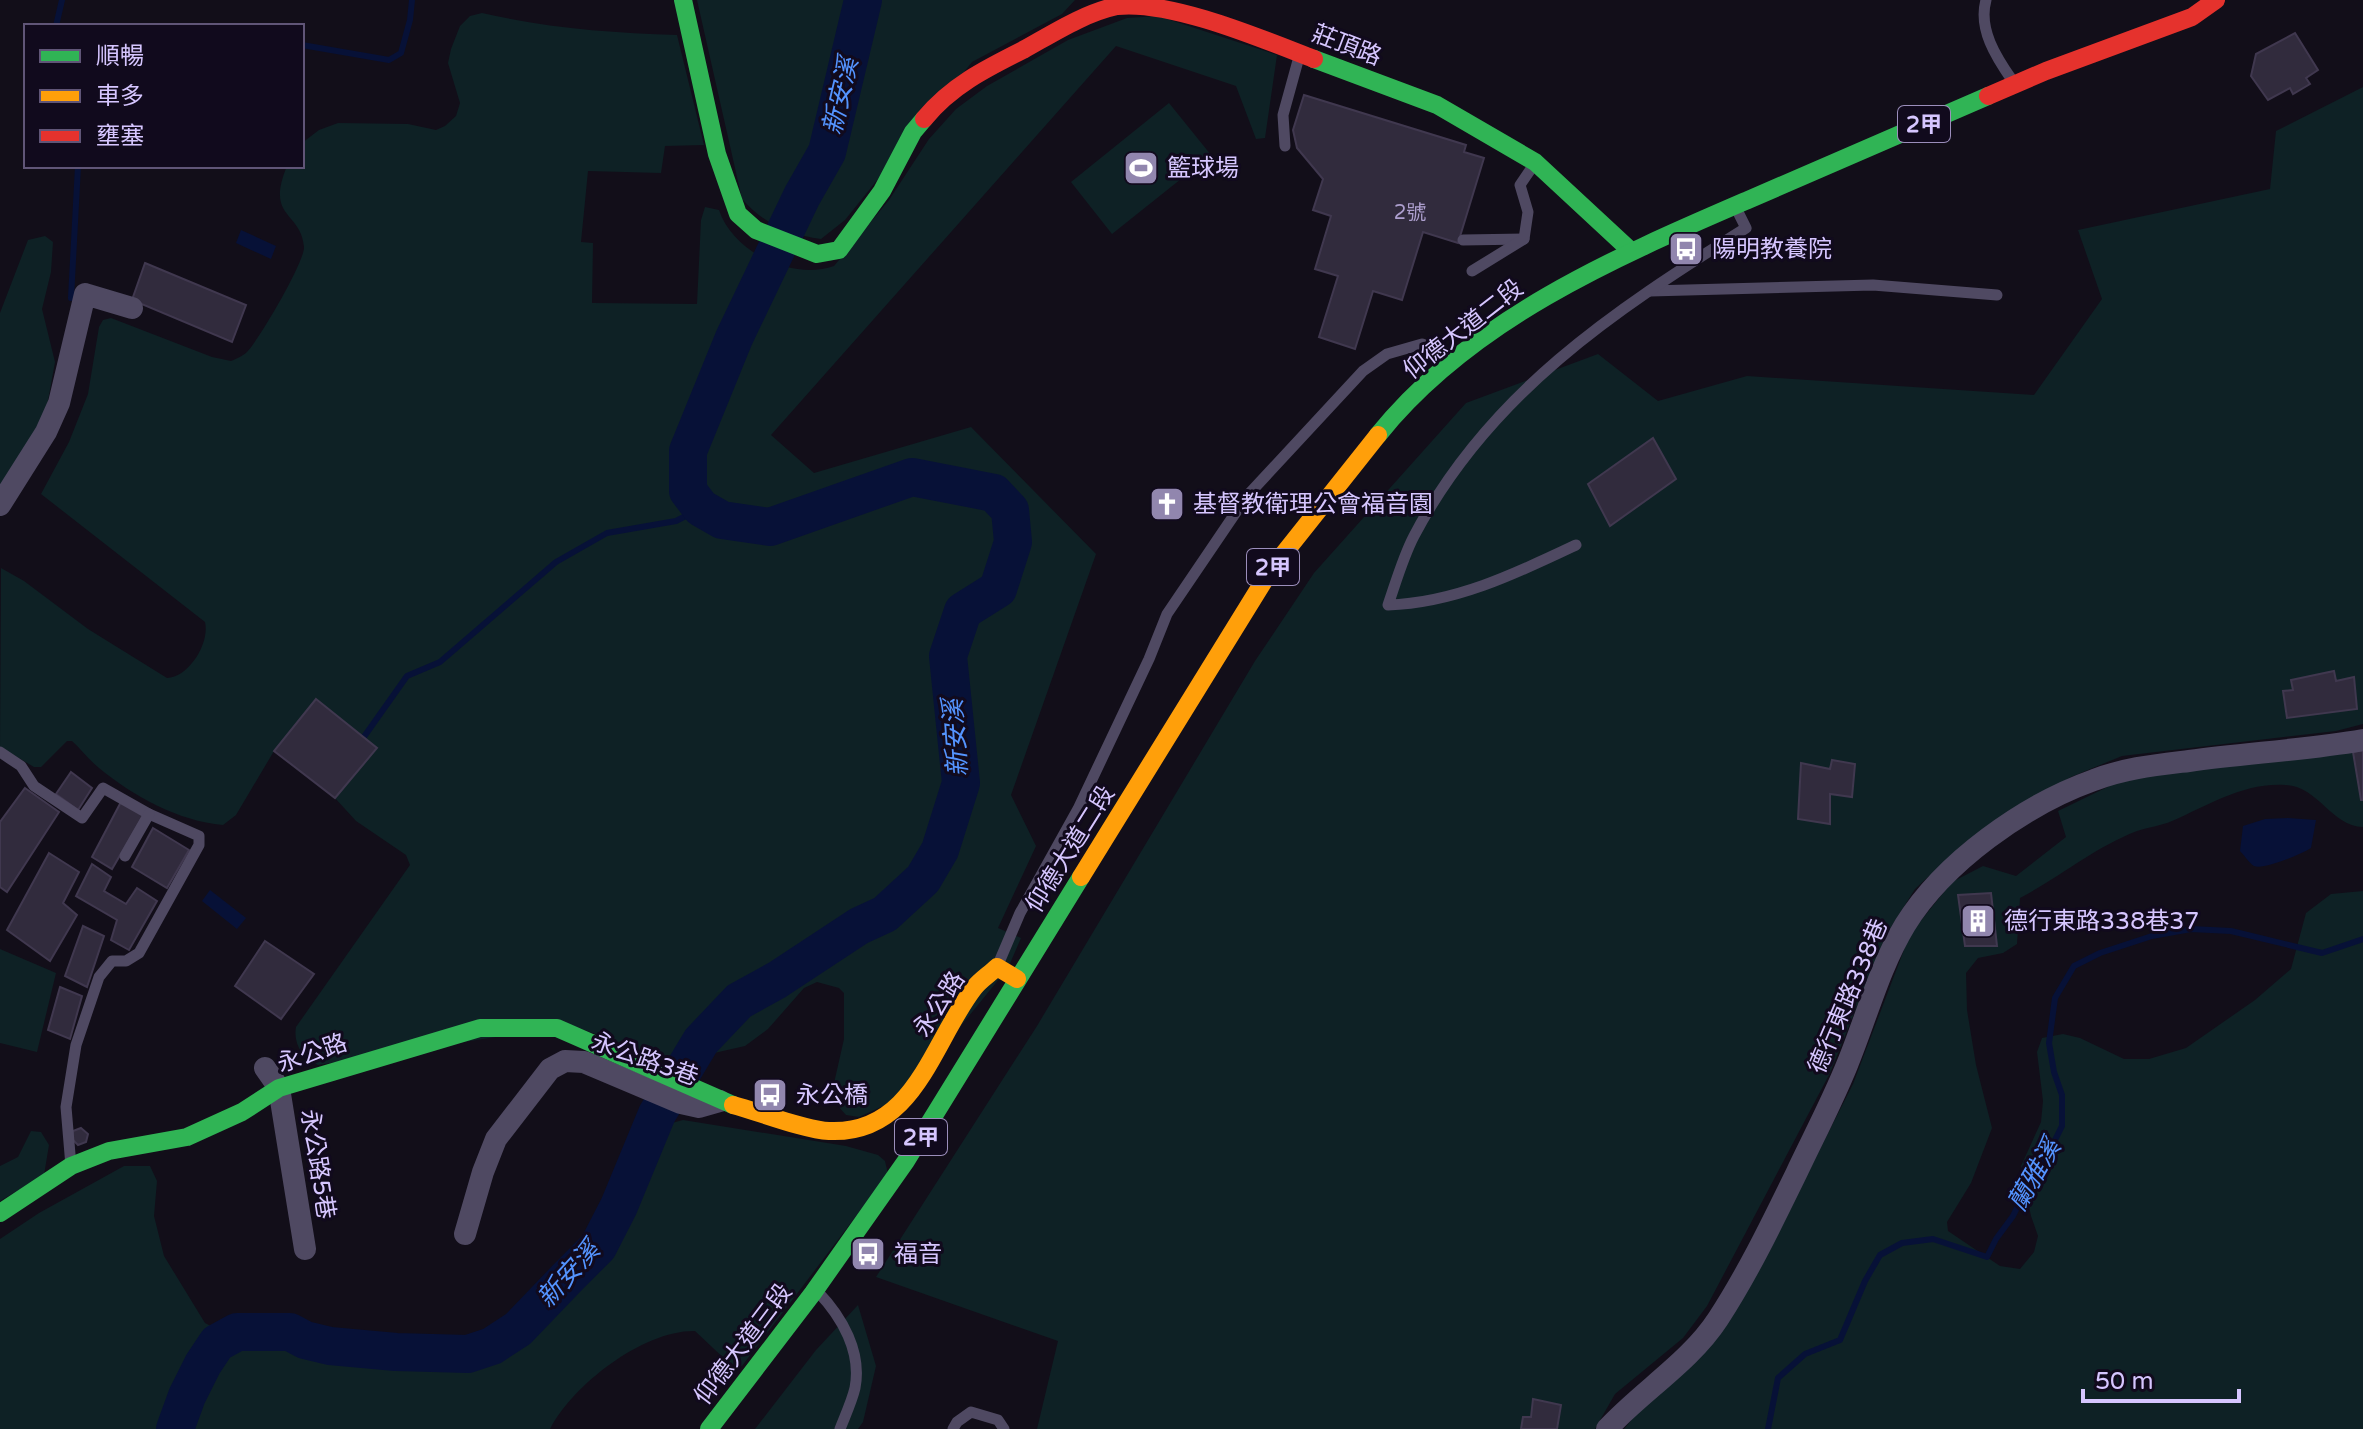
<svg xmlns="http://www.w3.org/2000/svg" width="2363" height="1429" viewBox="0 0 2363 1429" font-family="'Varela Round','Noto Sans TC',sans-serif">
<style>
.green{fill:#0e2125;fill-rule:evenodd}
.water{fill:#071137}
.lines{fill:none;stroke-linecap:round;stroke-linejoin:round}
.stream{stroke:#071137;stroke-width:6}
.river{stroke:#071137;stroke-width:38}
.building{fill:#312b3d;stroke:#40384f;stroke-width:2}
.lane{stroke:#4f4962;stroke-width:11}
.street{stroke:#4f4962;stroke-width:22}
.fast{stroke:#30b455;stroke-width:18}
.slow{stroke:#ff9f0a;stroke-width:18}
.jam{stroke:#e5322d;stroke-width:18}
.labels{text-anchor:middle;stroke-width:6;stroke-linejoin:round;paint-order:stroke}
.number-label{font-size:20px;fill:#ad9fce}
.shield{fill:#110a1d;stroke:#9b8ebb;stroke-width:2}
.shield-label{font-size:22px;font-weight:bold;fill:#d6c6ff}
.street-label{font-size:24px;fill:#d6c6ff;stroke:#110a1d}
.poi-label{font-size:24px;fill:#d6c6ff;stroke:#110a1d;text-anchor:start}
.water-label{font-size:26px;font-style:italic;fill:#5494ff;stroke:#110a1d}
</style>
<rect width="100%" height="100%" fill="#120e19"/>
<g class="green">
<path d="M697,0H1075L1062,14L972,62L845,220L821,239C789,235 763,223 742,199Z"/>
<path d="M482,13C547,28 611,33 677,35L704,145L665,146L661,173L588,171L581,242L593,243L592,303L697,304L701,220L705,207L719,210C733,252 792,281 834,266L889,200L929,139L956,109L987,86L1068,40L1127,18L1158,16L1277,55L1265,138L1256,139L1236,86L1116,46L771,435L814,473L971,427L1096,554L1011,795L1036,846L998,928L1021,938L1008,968L903,1097L859,1117L846,1115L837,1105L832,1092L844,1039V993L839,988L817,982L804,988L768,1029L745,1046L679,1061L660,1058L571,1025L318,1065C303,1058 293,1045 296,1027L410,865L406,855L356,821L335,798L376,748L274,751L236,815L223,825C178,821 133,796 99,768C89,760 82,750 72,741H67L41,767H34L0,747L1,568L24,581L88,629L167,678C189,677 210,643 205,622L41,494L69,442L88,394L99,327L103,320L111,318L212,357L231,361C236,359 243,356 247,352C259,340 305,261 304,247C301,211 265,219 287,166H302V143L319,130L338,123L408,124L436,130L445,126L456,116L460,103L448,63L451,49L460,26L470,16Z"/>
<path d="M2363,87V724L2336,731L2122,756L2071,777L1967,841L1915,889L1886,935L1830,1073L1707,1306L1683,1338L1615,1394L1595,1429H1037L1058,1341L876,1277L1037,1026L1255,661L1314,573L1466,403L1598,354L1658,401L1747,376L2034,395L2102,299L2078,230L2270,189L2276,131Z"/>
<path d="M1169,103L1211,155L1112,234L1071,182Z"/>
<path d="M45,236L53,242L51,272L42,309L55,362L45,417L0,485V313L28,240Z"/>
<path d="M2353,752L2361,800H2363V827C2331,826 2319,787 2286,785C2244,782 2209,805 2172,821C2161,826 2148,827 2137,831C2095,847 2060,877 2020,898L2017,944L2003,953L1978,958L1966,973L1967,1010L1976,1065L1992,1128L1971,1183L1947,1222L1948,1231L2000,1266L2020,1269L2034,1252L2038,1236L2031,1216L2021,1166L2041,1122L2043,1101L2037,1052L2042,1038L2063,1034L2080,1038L2124,1059H2149L2186,1048L2255,1000L2291,969L2306,913L2331,894L2363,891V1429H1624L1763,1261L1853,1084L1910,934L1952,882L1983,866L2016,876L2066,837L2058,811L2130,776ZM1959,895L1997,946H1965Z"/>
<path d="M0,949L56,973L37,1052L0,1043Z"/>
<path d="M683,1120L846,1146L878,1155L885,1161L888,1174L742,1366L730,1364L695,1331C643,1330 573,1385 550,1429H0V1239L39,1213L124,1166H150L157,1181L154,1216L164,1256L205,1323L248,1345L283,1344L328,1356L461,1363L496,1357L533,1326L589,1270L618,1236L633,1190L660,1132L668,1124Z"/>
<path d="M31,1131L41,1132L49,1145L44,1175L0,1201V1166L18,1157Z"/>
<path d="M858,1305L876,1366L863,1422L858,1429H755L816,1350Z"/>
</g>
<g class="water">
<path d="M241,230L276,246L271,259L236,243Z"/>
<path d="M2288,818L2316,820L2311,848C2302,854 2264,870 2254,866C2249,863 2245,856 2240,851L2243,826L2265,819Z"/>
<path d="M210,890L246,918L237,929L202,901Z"/>
</g>
<g class="lines">
<g class="stream">
<path d="M56,26L62,0"/>
<path d="M302,45L389,60L401,53L410,20L412,0"/>
<path d="M71,298L78,166"/>
<path d="M361,741L407,676L440,662L556,562L607,533L676,521L701,508"/>
<path d="M1768,1429L1778,1378L1805,1354L1840,1340L1865,1281L1880,1255L1902,1243L1933,1239L1987,1257L1996,1239L2013,1216L2038,1165L2051,1148L2062,1126V1095L2054,1072L2049,1043L2055,998L2074,966L2100,953L2152,936L2191,929L2231,931L2322,953L2363,939"/>
</g>
<path class="river" d="M175,1429L187,1396L203,1364L217,1343L237,1332H290L305,1340L330,1346L396,1352L468,1354L492,1346L518,1329L566,1279L598,1247L619,1206L657,1114L701,1041L739,1001L777,980L859,926L885,914L923,879L940,850L961,783L948,656L963,611L998,589L1013,542L1010,510L994,493L912,477L770,527L722,520L701,508L688,491V451L734,338L802,196L827,152L863,0"/>
</g>
<g class="building">
<path d="M2295,33L2318,70L2306,78L2310,84L2293,94L2290,88L2268,100L2251,76L2256,54Z"/>
<path d="M1304,95L1466,145L1464,152L1484,158L1458,243L1423,232L1402,300L1373,291L1355,349L1319,337L1338,276L1315,269L1331,216L1313,210L1323,179L1297,148L1293,130Z"/>
<path d="M145,263L246,305L232,342L132,300Z"/>
<path d="M1653,438L1676,479L1610,526L1588,484Z"/>
<path d="M2334,671L2336,681L2354,677L2357,709L2287,718L2283,691L2293,690L2291,680Z"/>
<path d="M316,699L377,748L335,798L274,751Z"/>
<path d="M2363,750V800H2361L2353,752Z"/>
<path d="M1832,760L1855,764L1852,797L1830,794V824L1798,819L1801,763L1830,769Z"/>
<path d="M71,772L92,788L78,810L56,794Z"/>
<path d="M25,788L59,812L7,892L0,887V822Z"/>
<path d="M122,800L144,814L112,869L92,857Z"/>
<path d="M153,828L189,850L167,888L132,867Z"/>
<path d="M49,853L79,872L63,903L77,915L50,961L7,930Z"/>
<path d="M92,864L111,877L104,891L126,904L137,888L157,901L129,950L111,940L117,920L76,896Z"/>
<path d="M1991,893L1997,946H1965L1958,895Z"/>
<path d="M83,926L104,936L87,987L65,976Z"/>
<path d="M265,941L314,974L281,1019L235,986Z"/>
<path d="M60,987L82,996L70,1039L48,1030Z"/>
<path d="M81,1128L88,1134L86,1142L78,1145L72,1139L73,1131Z"/>
<path d="M1533,1399L1561,1405L1557,1429H1521L1523,1417H1531Z"/>
</g>
<g class="lines">
<g class="lane">
<path d="M1986,0C1978,29 1996,57 2012,80"/>
<path d="M1285,146L1283,115L1299,57"/>
<path d="M1463,240L1524,239"/>
<path d="M1472,271L1524,239L1528,212L1520,185L1535,163"/>
<path d="M1650,291L1873,285L1997,295"/>
<path d="M1576,545C1517,573 1455,603 1388,605C1396,582 1403,557 1414,536C1489,393 1614,311 1746,228L1737,210"/>
<path d="M0,752L21,766L34,786L82,818L103,788L149,814L199,836V845L139,953L126,961H112L99,977L76,1045L66,1107L71,1166"/>
<path d="M125,856L149,814"/>
<path d="M997,967L1020,913L1078,809L1149,659L1167,614L1247,496L1363,371L1387,354L1422,344L1452,355"/>
<path d="M818,1292C842,1317 862,1352 855,1388C852,1401 845,1416 840,1429"/>
<path d="M953,1429L957,1422L971,1412L998,1420L1004,1429"/>
</g>
<g class="street">
<path d="M0,505L46,432L59,403L85,294L132,308"/>
<path d="M265,1068L279,1088L305,1249"/>
<path d="M465,1234L483,1172L496,1139L550,1069L565,1061L584,1062L681,1103L699,1107L720,1101"/>
<path d="M1607,1429C1642,1391 1690,1362 1718,1319C1748,1273 1772,1223 1796,1174C1813,1138 1832,1102 1847,1065C1866,1019 1879,968 1905,925C1944,862 2024,805 2094,780C2125,768 2156,765 2189,761C2246,753 2306,750 2363,740"/>
</g>
<g class="fast">
<path d="M683,0L717,154L738,214L756,230L817,254L839,250L882,191L913,132L924,119"/>
<path d="M1314,59L1437,105L1535,162L1631,251"/>
<path d="M1378,435C1471,319 1616,257 1748,200C1828,166 1908,131 1988,96"/>
<path d="M0,1213L71,1166L109,1151L187,1137L242,1112L279,1088L480,1028H557L733,1105"/>
<path d="M709,1429L813,1293L906,1161L1081,877"/>
</g>
<g class="slow">
<path d="M1081,877L1270,571L1378,435"/>
<path d="M733,1105C759,1112 805,1130 829,1131C915,1135 932,1042 974,988C980,980 990,974 997,967L1017,979"/>
</g>
<g class="jam">
<path d="M1988,96L2046,71L2192,17L2216,0"/>
<path d="M924,119C951,86 985,69 1023,50C1052,34 1084,13 1117,6C1171,0 1262,39 1314,59"/>
</g>
</g>
<defs>
<g id="stadium-square" transform="scale(1.8)"><rect x="-9" y="-9" width="18" height="18" rx="4" fill="#9186ae" stroke="#110a1d"/><path d="M0-5a6.5 5 0 1 0 0 10a6.5 5 0 1 0 0-10ZM-3.5-1.8h7v3.6h-7Z" fill="#fff"/></g>
<g id="bus-square" transform="scale(1.8)"><rect x="-9" y="-9" width="18" height="18" rx="4" fill="#9186ae" stroke="#110a1d"/><path d="M-5-6H5V4H4V6H2V4H-2V6H-4V4H-5ZM-3.5-4V0h7V-4ZM-3.5 1.2v1.5H-2V1.2ZM2 1.2v1.5H3.5V1.2Z" fill="#fff"/></g>
<g id="church-square" transform="scale(1.8)"><rect x="-9" y="-9" width="18" height="18" rx="4" fill="#9186ae" stroke="#110a1d"/><path d="M-1.2-6h2.4v3.5h3.3v2.4h-3.3V6h-2.4V-.1h-3.3v-2.4h3.3Z" fill="#fff"/></g>
<g id="building-square" transform="scale(1.8)"><rect x="-9" y="-9" width="18" height="18" rx="4" fill="#9186ae" stroke="#110a1d"/><path d="M-4-6H4V6H1V3H-1V6H-4ZM-2.5-4.3h1.7v1.8h-1.7ZM.8-4.3h1.7v1.8H.8ZM-2.5-1h1.7V.8h-1.7ZM.8-1h1.7V.8H.8Z" fill="#fff"/></g>
</defs>
<g fill-rule="evenodd">
<use href="#stadium-square" x="1141" y="168"/>
<use href="#bus-square" x="1686" y="249"/>
<use href="#church-square" x="1167" y="504"/>
<use href="#building-square" x="1978" y="921"/>
<use href="#bus-square" x="770" y="1095"/>
<use href="#bus-square" x="868" y="1254"/>
</g>
<g class="labels">
<g class="number-label">
<text x="1410" y="219">2號</text>
</g>
<g class="shield">
<rect x="1898" y="106" width="52" height="36" rx="6"/>
<rect x="1247" y="549" width="52" height="36" rx="6"/>
<rect x="895" y="1119" width="52" height="36" rx="6"/>
</g>
<g class="shield-label">
<text x="1924" y="132">2甲</text>
<text x="1273" y="575">2甲</text>
<text x="921" y="1145">2甲</text>
</g>
<g class="street-label">
<text transform="translate(1347 45) rotate(21)" y="8">莊頂路</text>
<text transform="translate(1463 329) rotate(-38)" y="8">仰德大道二段</text>
<text transform="translate(1070 849) rotate(-58)" y="8">仰德大道二段</text>
<text transform="translate(1848 996) rotate(-67)" y="8">德行東路338巷</text>
<text transform="translate(939 1004) rotate(-57)" y="8">永公路</text>
<text transform="translate(312 1053) rotate(-19)" y="8">永公路</text>
<text transform="translate(645 1059) rotate(20)" y="8">永公路3巷</text>
<text transform="translate(318 1164) rotate(81)" y="8">永公路5巷</text>
<text transform="translate(743 1344) rotate(-53)" y="8">仰德大道三段</text>
</g>
<g class="poi-label">
<text x="1167" y="176">籃球場</text>
<text x="1712" y="257">陽明教養院</text>
<text x="1193" y="512">基督教衛理公會福音園</text>
<text x="2004" y="929">德行東路338巷37</text>
<text x="796" y="1103">永公橋</text>
<text x="894" y="1262">福音</text>
</g>
<g class="water-label">
<text transform="translate(840 96) rotate(-77)" y="9">新安溪</text>
<text transform="translate(955 738) rotate(-94)" y="9">新安溪</text>
<text transform="translate(2034 1175) rotate(-60)" y="9">蘭雅溪</text>
<text transform="translate(568 1274) rotate(-48)" y="9">新安溪</text>
</g>
</g>
<rect x="24" y="24" width="280" height="144" fill="#110a1d" stroke="#605577" stroke-width="2"/>
<rect x="40" y="50" width="40" height="12" fill="#30b455" stroke="#605577" stroke-width="2"/>
<text x="96" y="64" font-size="24" fill="#d6c6ff">順暢</text>
<rect x="40" y="90" width="40" height="12" fill="#ff9f0a" stroke="#605577" stroke-width="2"/>
<text x="96" y="104" font-size="24" fill="#d6c6ff">車多</text>
<rect x="40" y="130" width="40" height="12" fill="#e5322d" stroke="#605577" stroke-width="2"/>
<text x="96" y="144" font-size="24" fill="#d6c6ff">壅塞</text>
<path d="M2083 1389v12h156v-12" fill="none" stroke="#d6c6ff" stroke-width="4"/>
<text x="2095" y="1389" font-size="24" fill="#d6c6ff" stroke="#110a1d" stroke-width="6" paint-order="stroke">50 m</text>
</svg>
